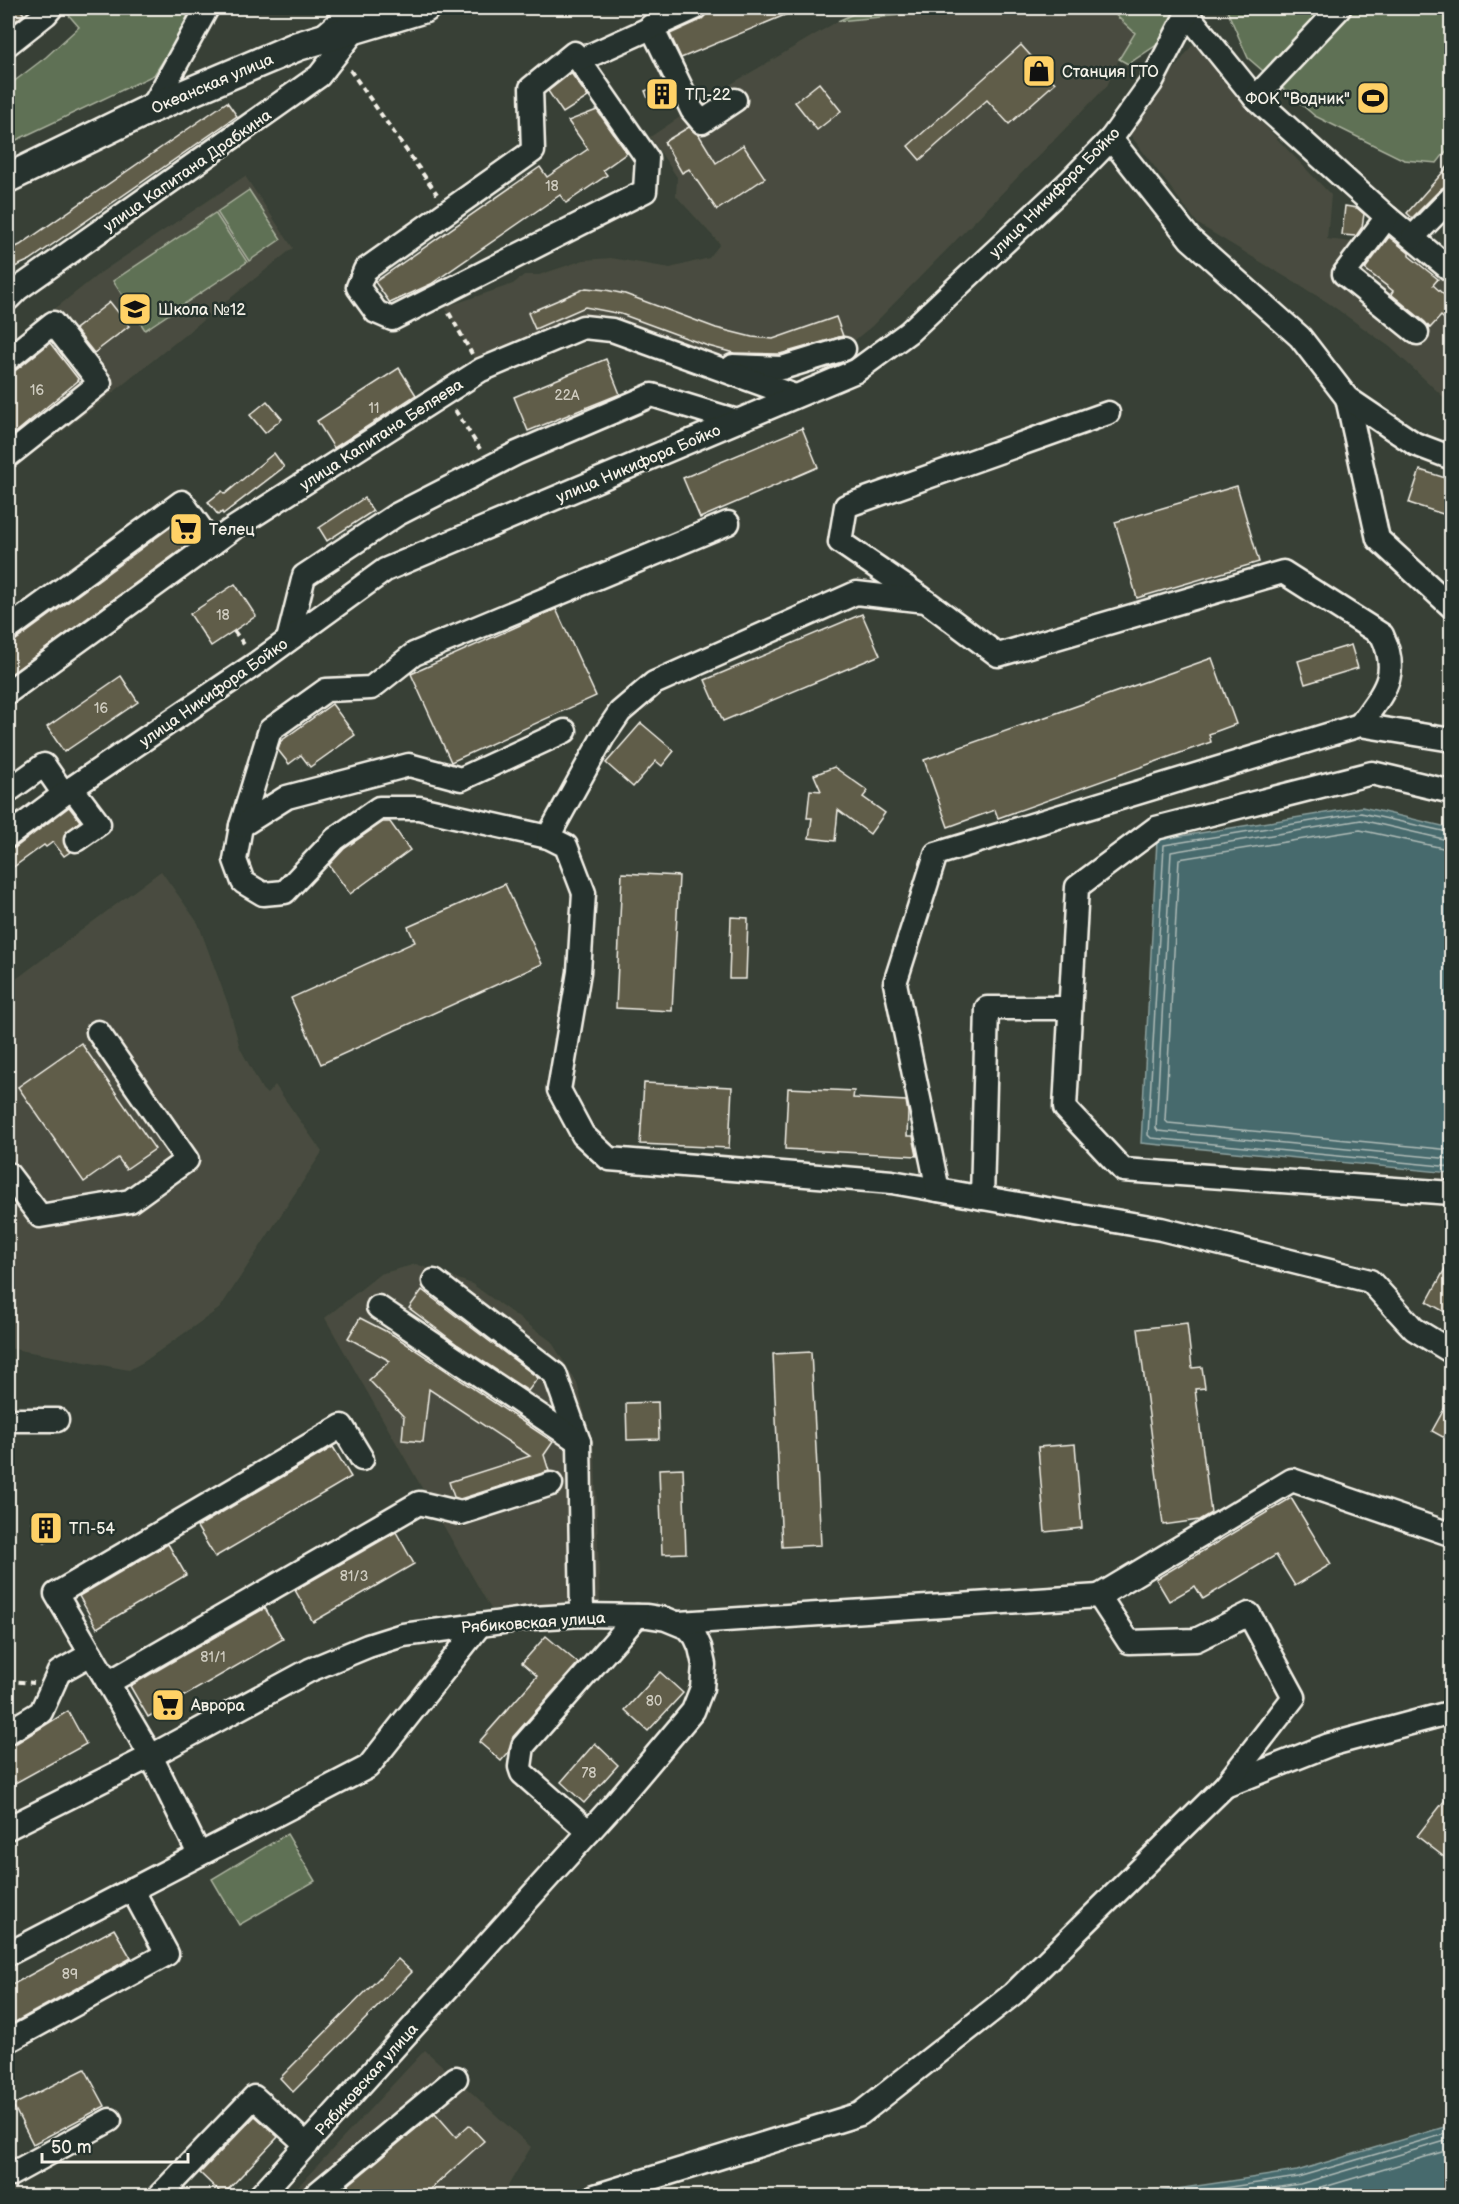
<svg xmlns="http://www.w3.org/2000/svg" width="1459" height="2204" viewBox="0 0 1459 2204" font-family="'Balsamiq Sans',sans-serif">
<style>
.built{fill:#484c3f}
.green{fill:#5f7154;stroke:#aab19e;stroke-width:1.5}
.water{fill:#476a6d;stroke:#8ca09e;stroke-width:1.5}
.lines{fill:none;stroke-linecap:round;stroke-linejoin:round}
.shore{stroke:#afbbb7;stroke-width:1.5}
.building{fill:#615d4a;stroke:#f4f1e8;stroke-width:1.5}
.minor-casing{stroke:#f4f1e8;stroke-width:27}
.major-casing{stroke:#f4f1e8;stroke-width:33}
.path{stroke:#f4f1e8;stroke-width:4;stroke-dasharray:6 4.5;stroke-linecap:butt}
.minor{stroke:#26332d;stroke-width:22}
.major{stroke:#26332d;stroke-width:28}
.labels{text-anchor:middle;stroke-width:5;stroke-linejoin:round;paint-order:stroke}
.number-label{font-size:14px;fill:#cfccc0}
.poi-label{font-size:16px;fill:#f4f1e8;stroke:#26332d;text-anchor:start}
.street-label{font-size:16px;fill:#f4f1e8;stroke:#26332d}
</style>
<rect width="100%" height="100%" fill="#384036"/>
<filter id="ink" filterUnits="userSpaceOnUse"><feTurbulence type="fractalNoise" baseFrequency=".0167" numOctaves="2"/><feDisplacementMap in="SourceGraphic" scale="12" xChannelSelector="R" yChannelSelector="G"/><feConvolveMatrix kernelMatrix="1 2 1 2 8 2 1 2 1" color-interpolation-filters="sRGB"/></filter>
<g filter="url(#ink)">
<g class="built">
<path d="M866,8H1108L1135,33L1119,59L1107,86L872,326L844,349L746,367L612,330L481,370L445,307L513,284L524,275H539L584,260L611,258L670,268L709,258L720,244L676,196L677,177L650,137L716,93L838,21Z"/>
<path d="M1196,40L1240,100L1331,195L1327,239L1376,245L1388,229L1451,284V404L1390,347L1327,302L1198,224L1128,132Z"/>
<path d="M245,176L293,248L95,407L8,472V346L100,273Z"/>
<path d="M161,871L198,923L228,1004L240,1048L262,1089L267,1094L275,1085L322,1152L220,1308L145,1361L129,1370L8,1348V985Z"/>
<path d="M416,1264L472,1284L551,1341L577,1383L595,1457L600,1604L491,1609L325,1318L380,1274Z"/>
<path d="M425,2050L531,2147L502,2196H289Z"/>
</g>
<g class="green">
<path d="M70,8H191L177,39L154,75L8,144V86L46,57L79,27L66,12Z"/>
<path d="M866,8H976L838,21Z"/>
<path d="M1108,8H1180L1161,42L1128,64L1119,59L1135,33Z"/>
<path d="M1226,8H1451V145L1437,163L1404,160L1315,116L1248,58Z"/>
<path d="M249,190L281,239L249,261L217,212Z"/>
<path d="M215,213L247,262L145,330L113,281Z"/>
<path d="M287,1834L315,1881L239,1925L212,1879Z"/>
</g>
<g class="water">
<path d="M1362,807L1451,828V1173L1141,1143L1157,840Z"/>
<path d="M1451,2125V2196H1130L1297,2171Z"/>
</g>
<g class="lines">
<g class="shore">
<path d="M1452,833L1361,813L1164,845L1148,1135L1151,1138L1452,1167"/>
<path d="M1452,841L1361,820L1171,852L1156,1128L1158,1131L1452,1159"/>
<path d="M1452,850L1360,830L1179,859L1165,1120L1168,1123L1452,1150"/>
<path d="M1170,2196L1298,2177L1452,2132"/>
<path d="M1220,2196L1300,2184L1452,2139"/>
<path d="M1280,2196L1304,2193L1452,2149"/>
</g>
</g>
<g class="building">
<path d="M8,8H18L24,14L8,27Z"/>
<path d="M717,8H802L681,58L670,34L701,20L708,11Z"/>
<path d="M1021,45L1055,83L1009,124L987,100L920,160L908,146Z"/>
<path d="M571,73L588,97L563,113L548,91Z"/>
<path d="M819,83L841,111L817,130L795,102Z"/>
<path d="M664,84L671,98L651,106L645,91Z"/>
<path d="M227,102L237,116L30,260L8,270V251L20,245Z"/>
<path d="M597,110L627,153L603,170L607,175L566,203L560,195L431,284L390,303L375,282L540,167L547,177L588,149L568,121Z"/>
<path d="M689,127L699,135L716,163L743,145L765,178L717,210L689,169L682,173L664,142Z"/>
<path d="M1452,162V184L1442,188L1412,218L1407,213Z"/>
<path d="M1345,206L1357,208L1364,214L1362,227L1356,236L1342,235Z"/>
<path d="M1389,237L1409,253V256L1438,279L1433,285L1452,302V326L1441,316L1430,328L1425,322L1391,294L1393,291L1365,269Z"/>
<path d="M586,288L606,290L625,294L716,328L752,337L773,339L836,317L843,336L780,354L734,353L708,346L621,314L585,307L535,329L528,313Z"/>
<path d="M110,302L129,326L94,353L75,329Z"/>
<path d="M50,343L79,380L8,439V372L16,370Z"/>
<path d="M606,359L620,394L528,431L514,397Z"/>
<path d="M399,368L416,395L334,448L317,421Z"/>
<path d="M267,401L282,419L265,433L250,415Z"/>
<path d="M802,428L818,467L700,518L683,478Z"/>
<path d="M274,453L284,467L223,514L222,512L218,515L208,502L222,491L225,494Z"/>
<path d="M1420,470L1452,480V517L1409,503Z"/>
<path d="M1237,486L1259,562L1137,598L1115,522Z"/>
<path d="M364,498L373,511L327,541L319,528Z"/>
<path d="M179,521L193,541L8,676V642L16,640Z"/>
<path d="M235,584L256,616L211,646L190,614Z"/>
<path d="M556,609L596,696L451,762L411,674Z"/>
<path d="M862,614L880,655L723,721L705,680Z"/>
<path d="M1351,645L1358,668L1305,684L1298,661Z"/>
<path d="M1212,658L1236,724L1209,734L1211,742L998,818L995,810L948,827L924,760Z"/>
<path d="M121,676L138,702L64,752L47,727Z"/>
<path d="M332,704L355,735L310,767L301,755L289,764L278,750L281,741Z"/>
<path d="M641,723L674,751L662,766L656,761L633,787L606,763Z"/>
<path d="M834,767L868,791L863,797L885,813L870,834L838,810L835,841L809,838L812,818H807L810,790L821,791L814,775Z"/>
<path d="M69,807L80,821L64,835L65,847L70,852L64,856L53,842L46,847L44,845L8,871V850L16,847Z"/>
<path d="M383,822H390L410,850L350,894L329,865L344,849Z"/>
<path d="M622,873L679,876L672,1011L616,1008Z"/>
<path d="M505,884L542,964L321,1064L291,998L415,942L408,927Z"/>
<path d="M731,917L748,918L746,979H729Z"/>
<path d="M81,1043L155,1149L126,1169L118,1158L84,1182L18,1087Z"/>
<path d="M644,1083L732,1087L729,1148L640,1144Z"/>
<path d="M788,1088L854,1091L853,1098L906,1101L908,1113L907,1136H913L917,1156L785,1149Z"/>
<path d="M1452,1256V1316L1427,1302Z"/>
<path d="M422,1290L538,1378L528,1391L458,1345L409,1308Z"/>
<path d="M360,1318L393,1335L553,1442L544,1455L549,1471L460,1499L454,1497L449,1482L530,1456L429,1389L423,1442L402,1440L404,1417L369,1380L390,1361L348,1338Z"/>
<path d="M1187,1323L1192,1368L1202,1367L1205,1388L1195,1389L1211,1513L1199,1520L1163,1525L1138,1329Z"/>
<path d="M811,1352L821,1545L782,1547L773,1354Z"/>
<path d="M1452,1395V1442L1432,1431Z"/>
<path d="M658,1402L659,1439L627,1440L626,1403Z"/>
<path d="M1075,1444L1082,1528L1045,1532L1038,1447Z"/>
<path d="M333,1447L351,1477L215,1557L197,1527Z"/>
<path d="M683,1468L686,1553L662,1554L659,1469Z"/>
<path d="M1291,1498L1331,1564L1295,1586L1276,1555L1203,1599L1195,1586L1169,1601L1156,1579Z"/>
<path d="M48,1513L60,1535L45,1543L32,1522Z"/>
<path d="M396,1532L414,1564L313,1622L295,1590Z"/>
<path d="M168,1544L186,1575L97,1628L79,1596Z"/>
<path d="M265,1608L283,1639L148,1717L130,1686Z"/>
<path d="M546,1636L578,1663L513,1737L508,1753L501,1761L479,1742L537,1676L522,1663Z"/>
<path d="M660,1672L683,1693L648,1731L625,1710Z"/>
<path d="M68,1711L86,1744L8,1787V1745L15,1744Z"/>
<path d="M595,1743L618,1765L584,1803L561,1782Z"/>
<path d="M1452,1791V1863L1417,1836Z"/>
<path d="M114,1929L131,1958L8,2026V1987Z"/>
<path d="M398,1959L412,1972L293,2092L280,2078Z"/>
<path d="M85,2069L105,2106L33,2144L13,2105Z"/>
<path d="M435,2113L456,2137L469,2125L484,2141L423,2196H335Z"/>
<path d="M255,2116L278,2137L223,2195L200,2173Z"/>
</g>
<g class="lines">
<g class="minor-casing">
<g id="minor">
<path d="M1188,15L1255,98L1387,217L1452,271"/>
<path d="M651,26L692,110L702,122L735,100"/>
<path d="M321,38L355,8"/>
<path d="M8,44L46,14L51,8"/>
<path d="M574,53L647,158L645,191L392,319L376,312L358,287L365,270L533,151L531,88Z"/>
<path d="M580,60L695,8"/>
<path d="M1255,98L1339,9"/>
<path d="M152,108L207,8"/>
<path d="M1111,139L1190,239L1300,337L1347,398L1378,539L1452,607"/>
<path d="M1387,217L1344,274L1417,333"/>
<path d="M1413,237L1452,197"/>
<path d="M8,299L18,289L319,76L355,30"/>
<path d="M8,359L53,323L100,383L8,456"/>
<path d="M733,366L782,368L844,349"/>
<path d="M1347,398L1415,444L1452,458"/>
<path d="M728,523L414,654L371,688L326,690L270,730L241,826L235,860L243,882L263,894L285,892L335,839L379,808H419L548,837L566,846L584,893L579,972L559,1090L583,1135L609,1159L892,1182L1161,1229L1370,1281L1414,1329L1452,1352"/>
<path d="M922,598L840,542L846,506L1108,413"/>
<path d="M8,629L182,502L212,544"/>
<path d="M288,640L304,576L396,515L517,453L652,395L737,421"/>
<path d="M8,692L231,530L481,370L583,327L612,330L795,396"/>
<path d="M72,788L99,824L76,840"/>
<path d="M8,791L44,765L64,794"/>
<path d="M1452,792L1372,773L1156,828L1077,887L1065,1108L1123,1170L1452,1193"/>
<path d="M241,826L287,797L409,765L461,779L565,731"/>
<path d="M8,836L72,788L257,663L385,570L856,371L909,332L1071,180L1111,139L1151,83L1190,8"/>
<path d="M548,837L603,737L620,712L654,683L856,593L926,601L998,655L1283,572L1382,635C1401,676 1383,692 1360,725"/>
<path d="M8,1174L40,1216L130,1201L187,1160L98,1032"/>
<path d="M938,1190L895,983L936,854L1360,725L1452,740"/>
<path d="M982,1198L987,1008H1070"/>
<path d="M434,1281L555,1374L579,1442"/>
<path d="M378,1307L579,1442L582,1615"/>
<path d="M8,1420H57"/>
<path d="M1099,1596L1292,1480L1447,1533"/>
<path d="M108,1683L419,1503L461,1513L551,1484"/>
<path d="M8,1732L41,1712L59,1672L91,1654"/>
<path d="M1225,1786L1329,1745L1452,1712"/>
<path d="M8,1828L151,1756L310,1670L368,1646L403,1635L533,1618L582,1615L647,1616L666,1619L688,1628L695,1636L700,1647L704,1665L702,1688L693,1711L617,1801L260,2196"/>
<path d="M589,1832L522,1773L520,1767L523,1746L637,1616"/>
<path d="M199,1854L151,1756L56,1594L342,1426L362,1459"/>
<path d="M8,1954L368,1767L480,1625"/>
<path d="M8,2041L167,1954L132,1889"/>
<path d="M8,2176L110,2120"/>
<path d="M159,2196L254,2097L307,2145"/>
<path d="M314,2196L456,2078"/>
<path d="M595,2196L860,2114L1013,1994L1225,1786L1294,1697L1249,1614L1196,1640L1129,1642L1099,1596L679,1623"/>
</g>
</g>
<g class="major-casing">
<path id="major" d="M8,178L152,108L298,46L425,8"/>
</g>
<g class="path">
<path d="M350,70L437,194"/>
<path d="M449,313L472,354"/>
<path d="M455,410L480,449"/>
<path d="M234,631L246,647"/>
<path d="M8,1681L34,1683"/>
</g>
<use href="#minor" class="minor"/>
<use href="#major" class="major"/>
</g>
</g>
<defs>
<g id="shop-square" transform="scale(1.725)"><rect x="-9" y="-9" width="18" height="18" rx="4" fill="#ffd166" stroke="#26332d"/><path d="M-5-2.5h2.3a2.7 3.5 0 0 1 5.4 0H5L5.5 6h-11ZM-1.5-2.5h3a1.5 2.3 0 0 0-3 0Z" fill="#111"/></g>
<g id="building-square" transform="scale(1.725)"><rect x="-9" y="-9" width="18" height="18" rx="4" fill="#ffd166" stroke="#26332d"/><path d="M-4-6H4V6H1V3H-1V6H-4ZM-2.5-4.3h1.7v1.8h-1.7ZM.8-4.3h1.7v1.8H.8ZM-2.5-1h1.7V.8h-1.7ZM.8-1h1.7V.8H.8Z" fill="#111"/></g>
<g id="stadium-square" transform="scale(1.725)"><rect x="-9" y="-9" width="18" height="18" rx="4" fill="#ffd166" stroke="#26332d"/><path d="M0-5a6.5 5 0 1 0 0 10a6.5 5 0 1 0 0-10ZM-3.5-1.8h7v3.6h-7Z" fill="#111"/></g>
<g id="school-square" transform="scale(1.725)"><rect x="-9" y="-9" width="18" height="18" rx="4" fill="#ffd166" stroke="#26332d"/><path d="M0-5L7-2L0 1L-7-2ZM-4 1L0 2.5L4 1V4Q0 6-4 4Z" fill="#111"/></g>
<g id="supermarket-square" transform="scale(1.725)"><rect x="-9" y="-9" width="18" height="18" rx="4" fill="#ffd166" stroke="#26332d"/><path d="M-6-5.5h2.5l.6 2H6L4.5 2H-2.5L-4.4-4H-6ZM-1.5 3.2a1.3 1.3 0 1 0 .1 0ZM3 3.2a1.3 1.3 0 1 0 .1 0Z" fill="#111"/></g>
</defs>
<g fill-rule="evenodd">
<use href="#shop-square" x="1039" y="71"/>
<use href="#building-square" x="662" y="94"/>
<use href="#stadium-square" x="1373" y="98"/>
<use href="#school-square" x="135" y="309"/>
<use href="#supermarket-square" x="186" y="529"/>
<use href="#building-square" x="46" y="1528"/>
<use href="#supermarket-square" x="168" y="1705"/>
</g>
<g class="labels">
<g class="number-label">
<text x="552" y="191">18</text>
<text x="37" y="395">16</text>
<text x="567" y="400">22А</text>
<text x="374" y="413">11</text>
<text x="223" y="620">18</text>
<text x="101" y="713">16</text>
<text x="354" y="1581">81/3</text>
<text x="213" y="1662">81/1</text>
<text x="654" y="1706">80</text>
<text x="589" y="1778">78</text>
<text x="70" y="1979">89</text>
</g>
<g class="poi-label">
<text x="1062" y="77">Станция ГТО</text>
<text x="685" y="100">ТП-22</text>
<text x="1350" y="104" text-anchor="end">ФОК "Водник"</text>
<text x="158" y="315">Школа №12</text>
<text x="209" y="535">Телец</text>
<text x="69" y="1534">ТП-54</text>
<text x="191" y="1711">Аврора</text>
</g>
<g class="street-label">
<text transform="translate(212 83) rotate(-23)" y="6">Океанская улица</text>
<text transform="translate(187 170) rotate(-35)" y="6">улица Капитана Драбкина</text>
<text transform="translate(1054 192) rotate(-45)" y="6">улица Никифора Бойко</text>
<text transform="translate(381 434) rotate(-33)" y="6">улица Капитана Беляева</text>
<text transform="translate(638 463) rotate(-23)" y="6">улица Никифора Бойко</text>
<text transform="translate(213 692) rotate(-35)" y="6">улица Никифора Бойко</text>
<text transform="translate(533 1622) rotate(-4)" y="6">Рябиковская улица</text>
<text transform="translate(366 2079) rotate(-48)" y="6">Рябиковская улица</text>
</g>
</g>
<rect width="1459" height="2204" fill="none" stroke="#26332d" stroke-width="30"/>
<rect x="15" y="15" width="1429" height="2174" fill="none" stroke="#f4f1e8" stroke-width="2" filter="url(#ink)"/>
<path d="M42 2153v9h146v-9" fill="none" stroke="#f4f1e8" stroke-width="3"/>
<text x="51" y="2153" font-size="18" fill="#f4f1e8" stroke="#26332d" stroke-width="4.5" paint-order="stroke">50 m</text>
</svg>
